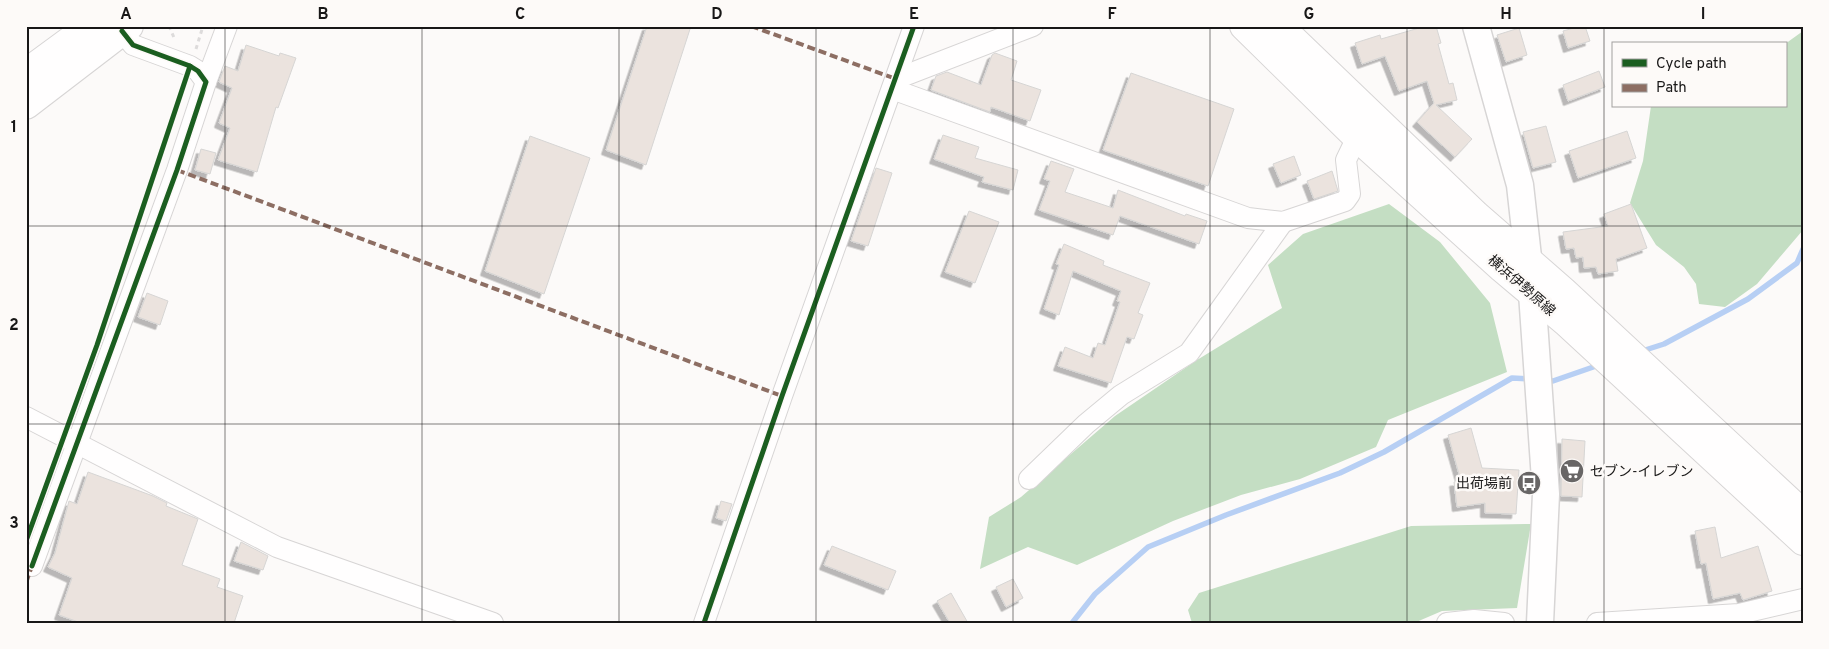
<svg xmlns="http://www.w3.org/2000/svg" width="1829" height="649" viewBox="0 0 1829 649" font-family="Overpass,'Noto Sans JP',sans-serif">
<style>
.forest{fill:#c4dec3}
.lines{fill:none;stroke-linecap:round;stroke-linejoin:round}
.stream{stroke:#b7cff4;stroke-width:5.5}
.building{fill:#ebe3de;stroke:#d6d5d4;filter:url(#shadow)}
.minor-casing{stroke:#d7d5d5;stroke-width:22}
.tertiary-casing{stroke:#d7d5d5;stroke-width:29}
.primary-casing{stroke:#d7d5d5;stroke-width:30}
.path{stroke:#dddbdb;stroke-width:3;stroke-dasharray:4 4;stroke-linecap:butt}
.minor{stroke:#fffefe;stroke-width:20}
.tertiary{stroke:#fffefe;stroke-width:26}
.primary{stroke:#fffefe;stroke-width:28}
.quiet{stroke:#8d6e63;stroke-width:4;stroke-dasharray:8 4;stroke-linecap:butt}
.cycleway-casing{stroke:#fdfaf8;stroke-width:8}
.cycleway{stroke:#1b5e20;stroke-width:5}
.grid{fill:none;stroke:#181717;stroke-width:1;stroke-opacity:0.55}
.labels{text-anchor:middle;stroke-width:5;stroke-linejoin:round;paint-order:stroke}
.street-label{font-size:14px;fill:#181717;stroke:#fdfaf8}
.poi-label{font-size:14px;fill:#181717;stroke:#fdfaf8;text-anchor:start}
.neatline{fill:none;stroke:#181717;stroke-width:2}
.grid-label{font-size:16px;text-anchor:middle;font-weight:bold;fill:#181717}
</style>
<defs>
<filter id="shadow"><feDropShadow dx="-4.5" dy="4.5" stdDeviation="0" flood-color="#0004"/></filter>
</defs>
<rect width="100%" height="100%" fill="#fcfaf9"/>
<g class="forest">
<path d="M1803,31V230L1757,284L1725,307L1699,304L1696,284L1684,267L1656,245L1630,203L1643,161L1651,106H1785V44Z"/>
<path d="M1389,204L1440,242L1490,303L1507,372L1388,420L1376,447L1300,479L1241,495L1173,521L1077,565L1028,547L980,569L989,517L1021,497L1115,416L1197,360L1282,308L1268,265L1303,234Z"/>
<path d="M1531,524L1517,608L1442,611L1414,623H1192L1188,610L1199,593L1411,526Z"/>
</g>
<g class="lines">
<g class="stream">
<path d="M1639,352L1664,344L1748,299L1797,263L1803,249"/>
<path d="M1544,380L1553,381L1599,365"/>
<path d="M1072,623L1095,594L1148,547L1226,515L1340,473L1384,452L1512,378L1532,379"/>
</g>
</g>
<g class="building">
<path d="M647,26H691L646,165L606,150Z"/>
<path d="M1426,26H1436L1441,43L1438,44L1449,84L1453,83L1457,100L1436,105L1472,139L1455,157L1417,122L1434,103L1427,81L1399,91L1385,56L1362,64L1355,43L1380,35L1381,39Z"/>
<path d="M1581,26H1585L1590,41L1568,48L1563,31Z"/>
<path d="M1519,28L1527,55L1506,62L1497,35Z"/>
<path d="M246,45L279,56L280,53L296,58L278,108L276,107L257,172L218,160L230,128L219,123L232,88L219,82L225,66L238,71Z"/>
<path d="M995,53L1017,61L1011,80L1041,90L1030,121L991,107L990,112L931,90L936,76L947,72L981,85L992,55Z"/>
<path d="M1599,71L1605,87L1568,101L1563,85Z"/>
<path d="M1131,73L1234,109L1208,186L1103,150Z"/>
<path d="M1546,126L1556,162L1533,168L1523,132Z"/>
<path d="M1627,131L1636,158L1578,178L1569,151Z"/>
<path d="M943,135L979,147L975,158L1018,170L1013,190L982,182L984,177L934,159Z"/>
<path d="M530,136L590,158L544,294L485,271Z"/>
<path d="M201,149L216,153L210,174L195,170Z"/>
<path d="M1294,156L1301,175L1281,183L1273,164Z"/>
<path d="M1051,161L1074,169L1065,192L1113,208L1118,190L1185,216L1186,214L1207,221L1199,244L1120,216L1113,235L1039,210L1050,181L1044,179Z"/>
<path d="M876,168L892,173L868,246L851,241Z"/>
<path d="M1332,171L1338,191L1314,199L1307,181Z"/>
<path d="M1631,204L1647,248L1616,259L1618,271L1598,274L1596,267L1584,268L1583,257L1576,258L1574,248L1566,249L1563,232L1608,226L1604,214Z"/>
<path d="M969,211L999,222L975,283L945,272Z"/>
<path d="M1064,244L1104,261L1103,265L1150,283L1138,313L1143,315L1134,339L1127,337L1111,383L1058,366L1065,347L1093,358L1098,343L1105,345L1120,302L1117,301L1121,291L1073,271L1059,315L1044,309L1059,265L1056,264Z"/>
<path d="M147,293L168,301L160,325L138,317Z"/>
<path d="M1471,428L1482,468L1519,470L1516,514L1485,513V503L1457,507L1454,482L1461,481L1448,435Z"/>
<path d="M1562,439L1585,441L1582,497L1561,496Z"/>
<path d="M88,472L153,496L167,503L166,506L198,519L182,565L220,579L217,587L243,596L234,623H81L59,615L72,578L48,567L55,553L69,501L77,504Z"/>
<path d="M721,501L732,504L726,521L716,518Z"/>
<path d="M1715,527L1721,558L1758,546L1772,591L1743,600L1740,593L1713,599L1706,563L1701,564L1695,531Z"/>
<path d="M241,542L268,556L263,570L234,561Z"/>
<path d="M832,546L896,571L888,590L824,565Z"/>
<path d="M1013,579L1023,598L1006,607L996,587Z"/>
<path d="M951,593L968,623H950L937,601Z"/>
</g>
<g class="lines">
<g class="minor-casing">
<g id="minor">
<path d="M896,79L1033,26"/>
<path d="M206,82L227,26"/>
<path d="M892,89L1248,218L1283,222L1345,201L1350,194L1346,160L1357,137"/>
<path d="M26,417L277,547L493,623"/>
<path d="M1029,479L1086,424L1121,395L1189,353L1283,222"/>
<path d="M32,566L177,170L206,82L198,71L190,66L133,45L122,31"/>
<path d="M704,623L782,396L914,26"/>
<path d="M1447,623L1474,620L1504,623"/>
<path d="M1597,623L1739,614L1803,599"/>
</g>
</g>
<g class="tertiary-casing">
<path id="tertiary" d="M1476,26L1520,185L1532,293L1546,494L1540,623"/>
</g>
<g class="primary-casing">
<g id="primary">
<path d="M1244,26L1357,137L1502,268L1566,322L1803,541"/>
<path d="M1279,26L1476,215L1563,291L1803,514"/>
<path d="M26,73L90,26"/>
<path d="M26,105L129,26"/>
</g>
</g>
<g class="path">
<path d="M169,26L175,40"/>
<path d="M196,49L203,26"/>
</g>
<use href="#minor" class="minor"/>
<use href="#tertiary" class="tertiary"/>
<use href="#primary" class="primary"/>
<g class="quiet">
<path d="M751,26L896,79"/>
<path d="M177,170L782,396"/>
<path d="M26,583L32,566"/>
</g>
<g class="cycleway-casing">
<g id="cycleway">
<path d="M26,541L97,345L190,66"/>
<path d="M32,566L177,170L206,82L198,71L190,66L133,45L122,31"/>
<path d="M704,623L782,396L914,26"/>
</g>
</g>
<use href="#cycleway" class="cycleway"/>
</g>
<path class="grid" d="M225,26V623M422,26V623M619,26V623M816,26V623M1013,26V623M1210,26V623M1407,26V623M1604,26V623M26,226H1803M26,424H1803"/>
<defs>
<g id="supermarket-disc" transform="scale(1.25)"><circle r="9.5" fill="#686666" stroke="#fdfaf8"/><path d="M-6-5.5h2.5l.6 2H6L4.5 2H-2.5L-4.4-4H-6ZM-1.5 3.2a1.3 1.3 0 1 0 .1 0ZM3 3.2a1.3 1.3 0 1 0 .1 0Z" fill="#fff"/></g>
<g id="bus-disc" transform="scale(1.25)"><circle r="9.5" fill="#686666" stroke="#fdfaf8"/><path d="M-5-6H5V4H4V6H2V4H-2V6H-4V4H-5ZM-3.5-4V0h7V-4ZM-3.5 1.2v1.5H-2V1.2ZM2 1.2v1.5H3.5V1.2Z" fill="#fff"/></g>
</defs>
<g fill-rule="evenodd">
<use href="#supermarket-disc" x="1572" y="471"/>
<use href="#bus-disc" x="1529" y="483"/>
</g>
<g class="labels">
<g class="street-label">
<text transform="translate(1522 285) rotate(41)" y="5">横浜伊勢原線</text>
</g>
<g class="poi-label">
<text x="1590" y="476">セブン-イレブン</text>
<text x="1512" y="488" text-anchor="end">出荷場前</text>
</g>
</g>
<rect width="1829" height="649" fill="none" stroke="#fdfaf8" stroke-width="55"/>
<rect x="1612" y="42" width="175" height="65" fill="#fdfaf8" stroke="#a19f9e"/>
<rect x="1622" y="59" width="25" height="8" fill="#1b5e20" stroke="#a19f9e"/>
<text x="1656" y="68" font-size="15" fill="#181717">Cycle path</text>
<rect x="1622" y="84" width="25" height="8" fill="#8d6e63" stroke="#a19f9e"/>
<text x="1656" y="92" font-size="15" fill="#181717">Path</text>
<rect x="28" y="28" width="1774" height="594" class="neatline"/>
<g class="grid-label">
<text x="126" y="19">A</text>
<text x="323" y="19">B</text>
<text x="520" y="19">C</text>
<text x="717" y="19">D</text>
<text x="914" y="19">E</text>
<text x="1112" y="19">F</text>
<text x="1309" y="19">G</text>
<text x="1506" y="19">H</text>
<text x="1703" y="19">I</text>
<text x="14" y="132">1</text>
<text x="14" y="330">2</text>
<text x="14" y="528">3</text>
</g>
</svg>
